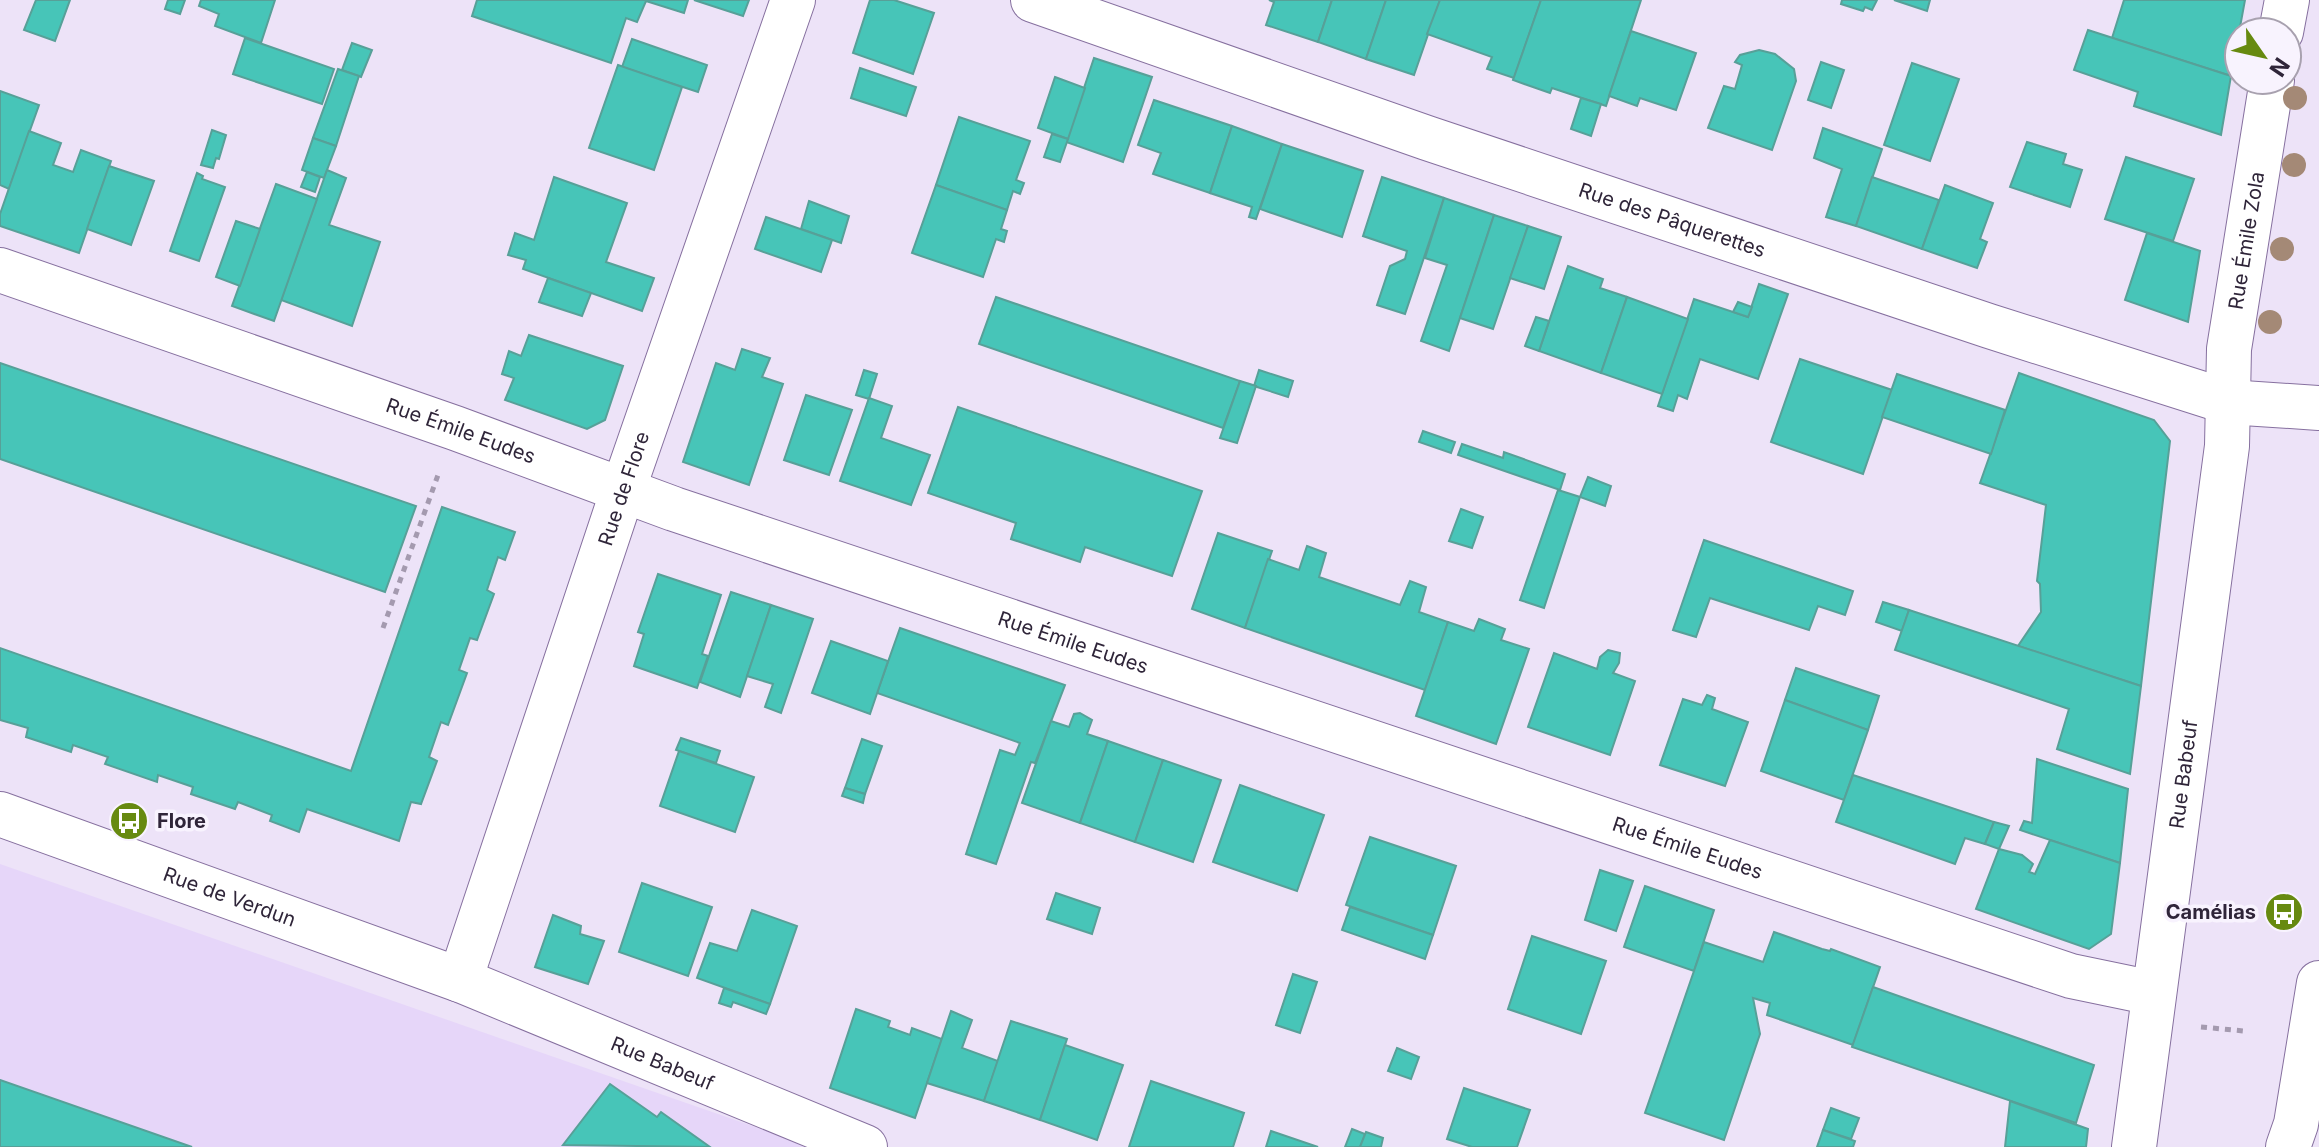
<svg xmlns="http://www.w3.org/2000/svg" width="2319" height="1147" viewBox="0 0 2319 1147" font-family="Inter,sans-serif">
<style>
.built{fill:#e6d6f9}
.building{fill:#47c5b8;stroke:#57a098;stroke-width:2}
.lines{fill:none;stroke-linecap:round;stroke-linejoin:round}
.minor-casing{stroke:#86709f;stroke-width:46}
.secondary-casing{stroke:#86709f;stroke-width:46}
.path{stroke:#a49aaf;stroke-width:5;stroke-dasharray:6 6;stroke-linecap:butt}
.minor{stroke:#fff;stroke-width:44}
.secondary{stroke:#fff;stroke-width:44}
.tree{fill:#a48976}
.labels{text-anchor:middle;stroke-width:7;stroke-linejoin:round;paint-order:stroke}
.street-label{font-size:20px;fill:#2f2539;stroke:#f8f3fe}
.poi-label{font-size:20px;font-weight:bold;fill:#2f2539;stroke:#f8f3fe;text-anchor:start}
</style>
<rect width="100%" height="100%" fill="#ede3f8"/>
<path class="built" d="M0,864L778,1135L804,1147H0Z"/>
<g class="building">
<path d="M36,0H70L55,41L24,30Z"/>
<path d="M168,0H185L180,14L165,9Z"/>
<path d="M201,0H275L261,43L215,26L219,14L199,6Z"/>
<path d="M477,0H688L684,13L646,1L637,22L626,18L611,63L472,16Z"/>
<path d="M694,0H749L743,16Z"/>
<path d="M870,0H894L934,13L913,74L853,53Z"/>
<path d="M1269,0H1332L1318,42L1266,25L1274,2Z"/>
<path d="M1332,0H1386L1366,59L1318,42Z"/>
<path d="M1386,0H1440L1414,75L1366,59Z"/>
<path d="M1440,0H1541L1514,78L1487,69L1492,57L1427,34Z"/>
<path d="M1541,0H1641L1606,106L1552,88L1550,93L1513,80Z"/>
<path d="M1842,0H1877L1872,10L1865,7L1863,11L1841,4Z"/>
<path d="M1894,0H1930L1927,11Z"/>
<path d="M2124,0H2245L2231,76L2112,38Z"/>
<path d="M2088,30L2231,76L2221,135L2134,106L2138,92L2074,70Z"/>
<path d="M1631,31L1696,53L1676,110L1640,98L1637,106L1609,96Z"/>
<path d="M245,38L334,69L322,104L233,74Z"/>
<path d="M632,39L707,65L698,92L622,67Z"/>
<path d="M352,43L372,50L361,77L342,70Z"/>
<path d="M1759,50L1775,54L1794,69L1796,81L1772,150L1708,128L1724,86L1735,89L1742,65L1735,62L1740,55Z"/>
<path d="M1094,58L1152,77L1123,162L1066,142Z"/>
<path d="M1821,62L1844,70L1831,108L1808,100Z"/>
<path d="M1912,63L1959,79L1930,161L1884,145Z"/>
<path d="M618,65L682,87L654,170L589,148Z"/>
<path d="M860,68L916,87L906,116L851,98Z"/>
<path d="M338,69L359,76L336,146L313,138Z"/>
<path d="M1055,77L1085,88L1068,139L1038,128Z"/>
<path d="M0,91L39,105L9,189L0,185Z"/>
<path d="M1581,98L1601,104L1591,136L1571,129Z"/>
<path d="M1154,100L1232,126L1210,193L1153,174L1161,153L1138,145Z"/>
<path d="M959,117L1030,141L1016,180L1024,183L1020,194L1013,191L1007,210L936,185Z"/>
<path d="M1232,126L1282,144L1256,219L1249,217L1252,207L1210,193Z"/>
<path d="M1823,128L1882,149L1856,226L1826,217L1842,169L1814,158Z"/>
<path d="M212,130L226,135L219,159L216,158L213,168L201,165Z"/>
<path d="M29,131L61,143L53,165L73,172L81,150L111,161L79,253L0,226V214Z"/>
<path d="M1052,134L1068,139L1060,162L1044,157Z"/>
<path d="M313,138L336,146L324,178L302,170Z"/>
<path d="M2027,142L2066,154L2063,164L2082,170L2070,207L2010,187Z"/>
<path d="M1282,144L1363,171L1342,237L1260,209Z"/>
<path d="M2126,157L2194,179L2173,241L2105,219Z"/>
<path d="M109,166L154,181L131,245L87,229Z"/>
<path d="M327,170L346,178L329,225L380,242L352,326L281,300Z"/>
<path d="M307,172L320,177L315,192L301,187Z"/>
<path d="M197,173L203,176L202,179L225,187L199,261L170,251Z"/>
<path d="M554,177L627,203L606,262L654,278L642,311L523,269L526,260L508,255L515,233L534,240Z"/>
<path d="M1382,177L1444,198L1405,314L1377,305L1390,266L1405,259L1407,251L1363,236Z"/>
<path d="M1872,177L1939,200L1922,249L1856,226Z"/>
<path d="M276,184L317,199L274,321L232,306Z"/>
<path d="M936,185L1007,210L1001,229L1007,231L1004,242L996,239L983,277L912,253Z"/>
<path d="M1945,185L1993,203L1980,239L1987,242L1977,268L1922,249Z"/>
<path d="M1444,198L1494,215L1449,351L1421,341L1447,265L1425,258Z"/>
<path d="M809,201L849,216L841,243L801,229Z"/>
<path d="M1494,215L1528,226L1493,329L1460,318Z"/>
<path d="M766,217L832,240L821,272L755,249Z"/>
<path d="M236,221L260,229L240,286L216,277Z"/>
<path d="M1528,226L1561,237L1544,289L1510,278Z"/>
<path d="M2147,233L2200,251L2188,322L2125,300Z"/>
<path d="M1568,266L1603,279L1600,288L1627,297L1601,373L1539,351Z"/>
<path d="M548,278L591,293L582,316L539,302Z"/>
<path d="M1759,284L1788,294L1758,379L1700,359L1687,399L1678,395L1673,411L1658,406L1694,299L1748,317Z"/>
<path d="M996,297L1240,381L1223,428L979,344Z"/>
<path d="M1627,297L1688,319L1662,394L1601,373Z"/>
<path d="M1738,302L1752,307L1748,317L1733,312Z"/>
<path d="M1536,317L1549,321L1539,351L1525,346Z"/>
<path d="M529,335L623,366L605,420L587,429L505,400L514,378L502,374L509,351L521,356Z"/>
<path d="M742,349L770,358L762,377L783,384L749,485L683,462L716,363L735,370Z"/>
<path d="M1800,359L1892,390L1863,474L1771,442Z"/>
<path d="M0,363L416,506L385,592L0,459Z"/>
<path d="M864,370L877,374L869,399L856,395Z"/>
<path d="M1259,370L1293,381L1288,397L1254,386Z"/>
<path d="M2019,373L2154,420L2170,441L2141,686L2018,646L2041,612L2040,584L2037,581L2046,505L1980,483Z"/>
<path d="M1897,374L2005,410L1991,454L1882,417Z"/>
<path d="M1240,381L1256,386L1237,443L1220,438Z"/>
<path d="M806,395L852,410L829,475L784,460Z"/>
<path d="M869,398L892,406L881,438L930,455L911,505L840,481Z"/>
<path d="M958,407L1202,491L1172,576L1085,547L1080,562L1011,539L1016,523L928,493Z"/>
<path d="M1423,431L1455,442L1451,453L1419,442Z"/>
<path d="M1462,444L1503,458L1504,452L1565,474L1560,490L1458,455Z"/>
<path d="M1588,477L1611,486L1605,506L1580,497Z"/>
<path d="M1558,490L1580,497L1544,608L1520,600Z"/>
<path d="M442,507L515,532L505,560L498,557L487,590L494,594L477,640L470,638L459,670L467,673L448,725L441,722L429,757L437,761L421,804L411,802L399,841L307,809L299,832L270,821L272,815L238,802L235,809L191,794L193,787L158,775L157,782L105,764L108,757L73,745L71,752L26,737L28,728L0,720V648L351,771Z"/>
<path d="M1461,509L1483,517L1472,548L1449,541Z"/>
<path d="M1218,533L1272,551L1245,628L1192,609Z"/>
<path d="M1704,540L1853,591L1845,615L1818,606L1809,630L1710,598L1696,637L1673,630Z"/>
<path d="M1307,546L1326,553L1319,577L1400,605L1410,581L1426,587L1419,612L1448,622L1425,690L1245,628L1268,559L1299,570Z"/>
<path d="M658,574L721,595L702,654L708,656L697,688L634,666L644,634L638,632Z"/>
<path d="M731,592L771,605L740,697L700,682Z"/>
<path d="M1883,602L1909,610L1902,631L1876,622Z"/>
<path d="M771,605L813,619L781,713L765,707L773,684L747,676Z"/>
<path d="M1909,610L2141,686L2130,774L2057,749L2069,709L1895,650Z"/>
<path d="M1479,619L1505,629L1501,640L1529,649L1496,744L1416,716L1448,622L1474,631Z"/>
<path d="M900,628L1065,685L1035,763L1031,762L996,864L966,854L1000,750L1015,755L1020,743L877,693Z"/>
<path d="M831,641L888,661L870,714L812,693Z"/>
<path d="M1608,650L1620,653L1619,663L1613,673L1635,681L1610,755L1528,727L1554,653L1597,669L1600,657Z"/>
<path d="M1796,668L1879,696L1868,730L1785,700Z"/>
<path d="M1707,695L1715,698L1712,709L1748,722L1725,786L1660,765L1683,699L1702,705Z"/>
<path d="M1785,700L1868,730L1844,800L1761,771Z"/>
<path d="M1080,713L1092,720L1087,734L1108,741L1080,823L1022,803L1051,721L1069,727L1074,714Z"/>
<path d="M681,738L720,751L716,763L676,750Z"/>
<path d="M862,739L882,746L865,794L845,788Z"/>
<path d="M1108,741L1163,760L1135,842L1080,823Z"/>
<path d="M679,751L754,777L735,832L660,806Z"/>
<path d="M2037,759L2128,789L2120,863L2020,830L2024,821L2032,823Z"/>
<path d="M1163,760L1221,780L1193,862L1135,842Z"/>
<path d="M1853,775L1994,822L1985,844L1965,838L1955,864L1836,822Z"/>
<path d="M1240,785L1324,815L1297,891L1213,862Z"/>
<path d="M845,788L865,794L863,803L842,796Z"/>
<path d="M1994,822L2009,826L1999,849L1985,844Z"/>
<path d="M1370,837L1456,866L1433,935L1346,905Z"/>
<path d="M2050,840L2120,863L2111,934L2089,949L1976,909L1999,849L2022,855L2033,864L2029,872L2035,874Z"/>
<path d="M1600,870L1633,881L1616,931L1585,920Z"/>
<path d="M642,883L712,907L688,976L619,952Z"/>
<path d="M1645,886L1714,910L1694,971L1624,947Z"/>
<path d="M1056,893L1100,908L1092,934L1047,919Z"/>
<path d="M1350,907L1433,935L1425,959L1342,930Z"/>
<path d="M752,910L797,926L770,1004L697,978L710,943L737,951Z"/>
<path d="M553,915L581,926L580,934L604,941L588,984L535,967Z"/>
<path d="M1774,932L1822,949L1830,951L1831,949L1880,967L1853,1045L1767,1015L1770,1003L1753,998L1760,1034L1724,1140L1645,1113L1704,942L1763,962Z"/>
<path d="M1532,936L1606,961L1581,1034L1508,1009Z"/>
<path d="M1293,974L1317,982L1300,1033L1276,1025Z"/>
<path d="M1873,987L2094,1065L2076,1123L1852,1047Z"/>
<path d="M724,988L770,1004L766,1014L733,1002L731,1007L719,1003Z"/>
<path d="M856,1009L890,1021L888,1027L910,1035L912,1028L942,1039L915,1118L830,1088Z"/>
<path d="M951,1011L972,1020L962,1048L998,1061L984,1101L927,1083Z"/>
<path d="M1011,1021L1067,1039L1040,1120L984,1101Z"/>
<path d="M1065,1045L1123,1065L1097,1140L1040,1120Z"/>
<path d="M1397,1048L1419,1057L1411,1079L1388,1071Z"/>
<path d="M0,1080L192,1147H0Z"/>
<path d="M1151,1081L1244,1113L1233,1147H1129Z"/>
<path d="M610,1084L657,1117L661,1112L710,1147L563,1145Z"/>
<path d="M1464,1088L1530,1110L1517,1147H1472L1447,1139Z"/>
<path d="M2010,1101L2088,1129L2086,1147H2005Z"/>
<path d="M1831,1108L1859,1118L1851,1139L1823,1130Z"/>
<path d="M1352,1129L1365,1134L1360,1147H1345Z"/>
<path d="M1823,1130L1855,1141L1853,1147H1817Z"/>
<path d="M1271,1131L1318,1147H1266Z"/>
<path d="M1366,1132L1383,1138L1381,1147H1360Z"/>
</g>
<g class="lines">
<g class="minor-casing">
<g id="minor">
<path id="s1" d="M1033,0L1427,138L1989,326L2228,402L2319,408"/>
<path d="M2281,32L2287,0"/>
<path id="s2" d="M0,270L455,428L674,509L2071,976L2153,993"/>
<path id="s3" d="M0,814L460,980L865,1147"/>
<path id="s4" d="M460,980L623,490L793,0"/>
<path id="s5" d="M2134,1147L2227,446L2229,349L2272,80"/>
</g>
</g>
<g class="secondary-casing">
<path id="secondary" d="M2288,1147L2296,1124L2319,983"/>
</g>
<g class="path">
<path d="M383,628L438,475"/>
<path d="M2201,1027L2244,1031"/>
</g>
<use href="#minor" class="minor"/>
<use href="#secondary" class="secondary"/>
</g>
<g class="tree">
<circle cx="2295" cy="98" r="12"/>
<circle cx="2294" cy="165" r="12"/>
<circle cx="2282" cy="249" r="12"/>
<circle cx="2270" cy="322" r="12"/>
</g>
<defs>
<g id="bus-disc" transform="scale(2)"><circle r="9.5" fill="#678a10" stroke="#f8f3fe"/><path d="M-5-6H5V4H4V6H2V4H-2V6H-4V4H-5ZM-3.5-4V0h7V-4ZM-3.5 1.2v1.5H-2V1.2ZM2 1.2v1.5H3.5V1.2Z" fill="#fff"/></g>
</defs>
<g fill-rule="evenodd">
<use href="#bus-disc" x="129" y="821"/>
<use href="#bus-disc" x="2284" y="912"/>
</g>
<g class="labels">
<g class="street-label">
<text dy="7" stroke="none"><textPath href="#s1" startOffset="676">Rue des Pâquerettes</textPath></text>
<text dy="7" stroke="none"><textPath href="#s5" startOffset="914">Rue Émile Zola</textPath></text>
<text dy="7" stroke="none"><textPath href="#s2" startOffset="488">Rue Émile Eudes</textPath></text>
<text dy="7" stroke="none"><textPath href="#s4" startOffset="518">Rue de Flore</textPath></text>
<text dy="7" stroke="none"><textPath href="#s2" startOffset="1136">Rue Émile Eudes</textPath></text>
<text dy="7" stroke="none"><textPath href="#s5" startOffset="376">Rue Babeuf</textPath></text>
<text dy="7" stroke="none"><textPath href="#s2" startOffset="1784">Rue Émile Eudes</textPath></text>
<text dy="7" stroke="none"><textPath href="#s3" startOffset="244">Rue de Verdun</textPath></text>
<text dy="7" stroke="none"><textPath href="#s3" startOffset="708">Rue Babeuf</textPath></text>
</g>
<g class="poi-label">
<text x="157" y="828">Flore</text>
<text x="2256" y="919" text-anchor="end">Camélias</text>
</g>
</g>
<g transform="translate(2263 56) rotate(124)"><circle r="38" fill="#f8f3fe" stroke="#a8a1af" stroke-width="2"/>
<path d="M0-6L14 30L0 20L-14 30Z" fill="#678a10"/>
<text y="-12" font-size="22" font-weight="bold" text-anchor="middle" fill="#2f2539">N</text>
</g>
</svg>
